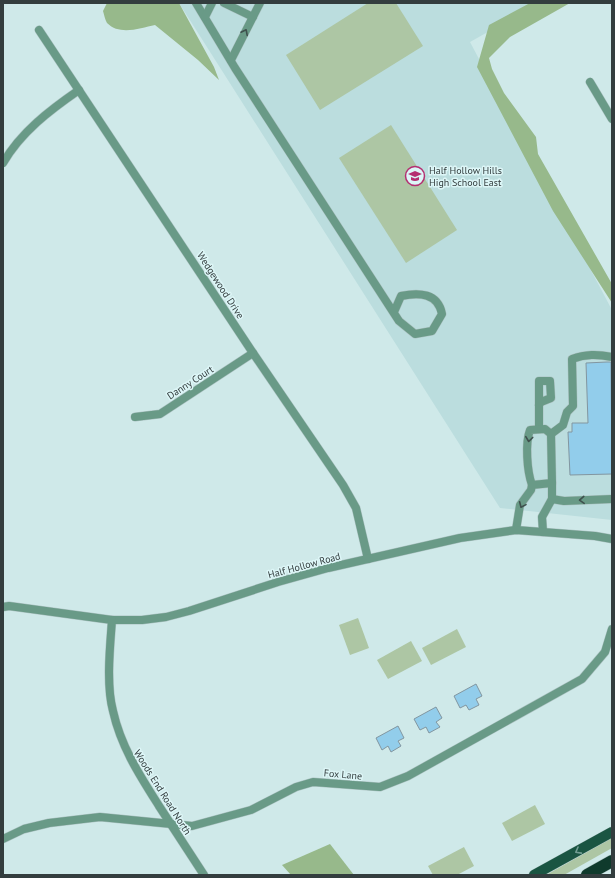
<svg xmlns="http://www.w3.org/2000/svg" width="615" height="878" viewBox="0 0 615 878" font-family="'PT Sans',sans-serif">
<style>
.built{fill:#bbddde}
.green{fill:#adc6a4}
.forest{fill:#97b98b}
.building{fill:#92cdeb;stroke:#8296a0}
.lines{fill:none;stroke-linecap:round;stroke-linejoin:round}
.minor-casing{stroke:#adc3c3;stroke-width:9}
.major-casing{stroke:#adc3c3;stroke-width:11}
.highway-casing{stroke:#adc3c3;stroke-width:13}
.minor{stroke:#699a87;stroke-width:8}
.major{stroke:#1a5542;stroke-width:10}
.highway{stroke:#0f3a2c;stroke-width:12}
.oneway{stroke:#3e504d}
.oneway2{stroke:#729d93}
.labels{text-anchor:middle;stroke-width:3;stroke-linejoin:round;paint-order:stroke}
.poi-label{font-size:10px;fill:#333d3e;stroke:#ddf6f7;text-anchor:start}
.street-label{font-size:10px;fill:#333d3e;stroke:#ddf6f7}
</style>
<rect width="100%" height="100%" fill="#cfe9e9"/>
<path class="built" d="M179,3H539L470,42L612,310V520L500,508Z"/>
<g class="green">
<path d="M368,3H396L423,46L320,110L286,55Z"/>
<path d="M391,125L457,230L406,263L339,158Z"/>
<path d="M358,618L369,648L350,655L339,625Z"/>
<path d="M457,629L466,647L431,665L422,648Z"/>
<path d="M411,641L422,661L388,679L377,660Z"/>
<path d="M535,805L545,824L512,841L502,823Z"/>
<path d="M612,838V848L564,875H546Z"/>
<path d="M464,847L474,866L457,875H433L428,866Z"/>
</g>
<g class="forest">
<path d="M107,3H179L214,67L219,80L198,60L155,25C140,28 120,36 107,23C105,20 104,14 103,11Z"/>
<path d="M530,3H570L510,37L489,58L492,69L504,93L536,137L538,154L612,284V303L553,211L477,67L489,25Z"/>
<path d="M330,844L354,875H291L282,865Z"/>
</g>
<g class="building">
<path d="M607,362H611L612,474L570,475L568,432H572V423H588L586,363Z"/>
<path d="M476,684L482,696L476,699L479,705L469,710L466,705L460,708L454,696Z"/>
<path d="M436,707L442,718L436,722L440,727L429,733L426,727L420,730L414,719Z"/>
<path d="M398,726L404,738L398,741L401,746L391,752L388,746L382,750L376,738Z"/>
</g>
<g class="lines">
<g class="minor-casing">
<g id="minor">
<path d="M196,3L235,68L399,321L415,334L432,331L442,314C438,293 419,292 401,296L394,312"/>
<path d="M224,3L253,17"/>
<path d="M205,17L212,3"/>
<path d="M39,30L253,353L343,485L356,508L368,559"/>
<path d="M231,60L260,3"/>
<path d="M590,82L612,119"/>
<path d="M3,163C21,132 50,110 79,90"/>
<path d="M539,405L541,402L551,398L550,381H539V429"/>
<path d="M135,417L160,414L253,353"/>
<path d="M551,434L563,425L567,412L573,406L572,359C586,354 597,354 612,357"/>
<path d="M532,485C527,471 525,443 530,430L545,429L551,434L552,483"/>
<path d="M552,499L564,501L612,499"/>
<path d="M516,530L520,505L531,490L532,485L552,483V499L542,517L543,532"/>
<path d="M3,607L9,606L112,620H142L166,617L189,611L278,582L328,568L460,538L516,530L595,536L612,539"/>
<path d="M112,620C110,647 106,685 113,711C121,747 140,776 159,806C174,829 189,852 204,875"/>
<path d="M3,839L24,829L49,823L100,817L192,826L251,810L296,787L313,782L380,787L408,776L582,679L605,652L612,629"/>
</g>
</g>
<g class="major-casing">
<path id="major" d="M534,875L612,832"/>
</g>
<g class="highway-casing">
<path id="highway" d="M587,875L612,861"/>
</g>
<use href="#minor" class="minor"/>
<use href="#major" class="major"/>
<use href="#highway" class="highway"/>
</g>
<defs><path id="oneway-chevron" d="M-2-3.5L2.5 0L-2 3.5" fill="none" stroke-width="1.6" stroke-linecap="round" stroke-linejoin="round"/></defs>
<g class="oneway">
<use href="#oneway-chevron" transform="translate(245 32) rotate(-63)"/>
<use href="#oneway-chevron" transform="translate(529 439) rotate(97)"/>
<use href="#oneway-chevron" transform="translate(582 500) rotate(177)"/>
<use href="#oneway-chevron" transform="translate(522 505) rotate(114)"/>
</g>
<use class="oneway2" href="#oneway-chevron" transform="translate(578 851) rotate(151)"/>
<defs>
<g id="school-ring" transform="scale(1)"><circle r="9.5" fill="#ddf6f7" stroke="#b52f71" stroke-width="1.5"/><path d="M0-5L7-2L0 1L-7-2ZM-4 1L0 2.5L4 1V4Q0 6-4 4Z" fill="#b52f71"/></g>
</defs>
<g fill-rule="evenodd">
<use href="#school-ring" x="415" y="176"/>
</g>
<g class="labels">
<g class="poi-label">
<text x="429" y="174">Half Hollow Hills<tspan x="429" dy="12">High School East</tspan></text>
</g>
<g class="street-label">
<text transform="translate(221 285) rotate(57)" y="4">Wedgewood Drive</text>
<text transform="translate(190 382) rotate(-33)" y="4">Danny Court</text>
<text transform="translate(304 565) rotate(-15)" y="4">Half Hollow Road</text>
<text transform="translate(343 774) rotate(5)" y="4">Fox Lane</text>
<text transform="translate(163 792) rotate(58)" y="4">Woods End Road North</text>
</g>
</g>
<rect width="615" height="878" fill="none" stroke="#333d3e" stroke-width="8"/>
</svg>
